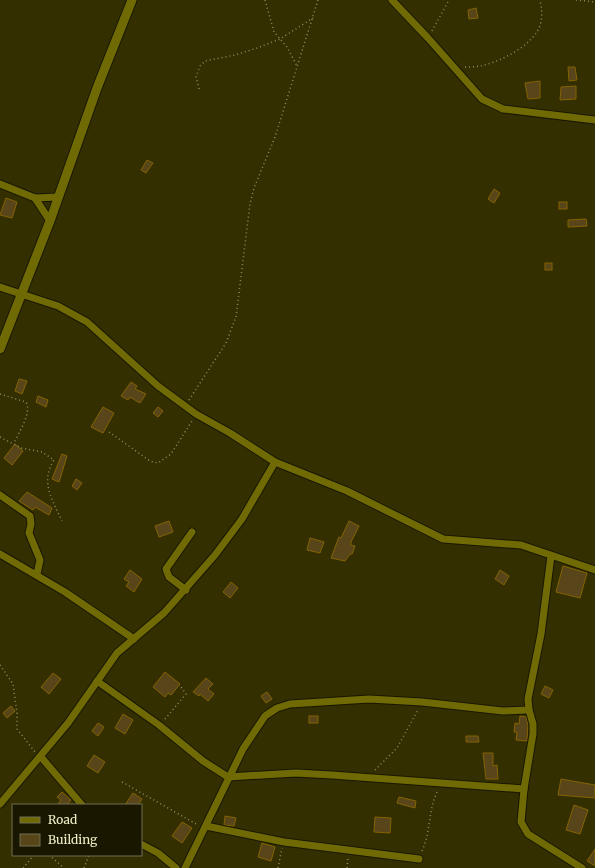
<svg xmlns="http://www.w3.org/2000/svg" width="595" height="868" viewBox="0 0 595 868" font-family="Merriweather,serif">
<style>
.building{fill:#58451a;stroke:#856300}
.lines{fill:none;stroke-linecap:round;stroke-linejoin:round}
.minor-casing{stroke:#191700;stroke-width:9}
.tertiary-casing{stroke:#191700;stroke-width:11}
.path{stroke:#908d61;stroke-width:1.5;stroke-dasharray:1 3;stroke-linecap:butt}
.minor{stroke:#706a05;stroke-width:7}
.tertiary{stroke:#706a05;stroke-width:9}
</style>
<rect width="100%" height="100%" fill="#332f00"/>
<g class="building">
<path d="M476,8L478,18L469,19L468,10Z"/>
<path d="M568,67H575L577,80L569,81Z"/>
<path d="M540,81V98L528,99L525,83Z"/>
<path d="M576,86V99L560,100L561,87Z"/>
<path d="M147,160L153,163L146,173L141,170Z"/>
<path d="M494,189L500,193L494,203L488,199Z"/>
<path d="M6,198L17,202L12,218L0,215Z"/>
<rect x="559" y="202" width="8" height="7"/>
<path d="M586,219L587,226L568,227V220Z"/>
<rect x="545" y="263" width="7" height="7"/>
<path d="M19,379L27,381L22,394L15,391Z"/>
<path d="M131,382L137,386L135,389L146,394L140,403L130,397L128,400L121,396Z"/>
<path d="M38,396L48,400L46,407L36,402Z"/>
<path d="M103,407L114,413L103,433L91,427Z"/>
<path d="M158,407L163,411L158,417L153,413Z"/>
<path d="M15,444L23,451L12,465L4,458Z"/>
<path d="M62,454L67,456L59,482L52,479Z"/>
<path d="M76,479L82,483L77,490L72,486Z"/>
<path d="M27,492L52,508L49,515L35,507L33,510L19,501Z"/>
<path d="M169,521L173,532L159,537L155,526Z"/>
<path d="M349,521L359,526L351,542V545L355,546L352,554H350L345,561L331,558L339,537L341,538Z"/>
<path d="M310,538L324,542L320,553L307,550Z"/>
<path d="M563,566L587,573L580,598L556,592Z"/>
<path d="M130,570L142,579L134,592L126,586L129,582L124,579Z"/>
<path d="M500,570L509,576L504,585L495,579Z"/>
<path d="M231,582L238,588L230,598L223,592Z"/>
<path d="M165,672L180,684L171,695L168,693L165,697L153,687Z"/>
<path d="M53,673L61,679L49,694L41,687Z"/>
<path d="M206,678L213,684L208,689L214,694L208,701L200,694L199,696L193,692Z"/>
<path d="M545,686L553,690L549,698L541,694Z"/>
<path d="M267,692L272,699L266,703L261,696Z"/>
<path d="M11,706L15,711L7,718L3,713Z"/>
<path d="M123,714L133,720L125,734L115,728Z"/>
<rect x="309" y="716" width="9" height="7"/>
<path d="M520,716L526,717L528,725L527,741L516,740L517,732H514L515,723L519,724Z"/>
<path d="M98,723L104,727L98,736L92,731Z"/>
<path d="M466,736H478L479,742H466Z"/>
<path d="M483,753H493V766L497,765L498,779H486Z"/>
<path d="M94,755L105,762L98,773L87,766Z"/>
<path d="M561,779L595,785V798L558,795Z"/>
<path d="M62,792L71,800L67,805H57L61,800L57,797Z"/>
<path d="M133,793L142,799L138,805H125Z"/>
<path d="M399,797L416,801L415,808L397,803Z"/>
<path d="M574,805L588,810L580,834L566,830Z"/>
<path d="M225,816L236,818L234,826L224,825Z"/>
<path d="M375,817L391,818L390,833L374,832Z"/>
<path d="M182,822L192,828L182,843L172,836Z"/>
<path d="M262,843L275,847L271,861L258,857Z"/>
<path d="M595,849V866L587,861Z"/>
</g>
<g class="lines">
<g class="minor-casing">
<g id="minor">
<path d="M392,0L428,38L482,99L503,109L595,120"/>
<path d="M0,184L35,198L50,221"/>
<path d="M35,198L58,197"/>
<path d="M0,287L58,306L87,322L158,386L196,414L230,433L275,462L347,491L443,539L521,545L595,570"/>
<path d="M0,495L30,516L31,524L29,533L40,560L37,574"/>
<path d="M0,554L65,592L134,639"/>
<path d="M551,556L541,634L528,699L529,710L533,724V734L524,789L521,822L528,834L582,868"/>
<path d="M186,590L169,577L166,569L192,532"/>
<path d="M97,681L159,725L203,761L228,777L296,773L332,775L524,789"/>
<path d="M41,757L82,805"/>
<path d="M0,804L68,723L117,653L164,613L215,555L242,519L275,462"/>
<path d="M206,826L284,842L419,859"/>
<path d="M141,844L158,853L176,868"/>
<path d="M185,868L243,749L265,716L277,708L290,704L369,699L422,702L503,711L529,710"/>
</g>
</g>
<g class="tertiary-casing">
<path id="tertiary" d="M0,349L50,221L97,88L132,0"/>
</g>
<g class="path">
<path d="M265,0L274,32L287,47L297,66"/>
<path d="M576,0L595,2"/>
<path d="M432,31L449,0"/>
<path d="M465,67C470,67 475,67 480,66C500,62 530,47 539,28C543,19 542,9 540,0"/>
<path d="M199,89L196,77L200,66L205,61L235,55L257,48L280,39L313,18"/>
<path d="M0,394L26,402C32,413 19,432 14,443"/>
<path d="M189,400L226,343L236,317L250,204L254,188L275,137L318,0"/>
<path d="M109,432L150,461L158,463L171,454L192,421"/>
<path d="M0,437L21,448L42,452L54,460C40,482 52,499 62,521"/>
<path d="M0,665L13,684L17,713V729L35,752"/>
<path d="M165,719L186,694L181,687"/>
<path d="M375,770L397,748L418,710"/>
<path d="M122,782L198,825"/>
<path d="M422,851C431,832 428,809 438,790"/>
<path d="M49,855L64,868"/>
<path d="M23,868L34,855"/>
<path d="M84,868L89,855"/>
<path d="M278,868L282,848"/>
<path d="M347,868L348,858"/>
</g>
<use href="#minor" class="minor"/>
<use href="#tertiary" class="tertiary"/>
</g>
<rect x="12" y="804" width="130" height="52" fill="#191700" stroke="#706e50"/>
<rect x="20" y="817" width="20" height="6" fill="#706a05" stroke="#706e50"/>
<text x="48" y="824" font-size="12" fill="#f2f0c7">Road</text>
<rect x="20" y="834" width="20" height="12" fill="#58451a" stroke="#706e50"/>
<text x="48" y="844" font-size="12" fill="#f2f0c7">Building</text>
</svg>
